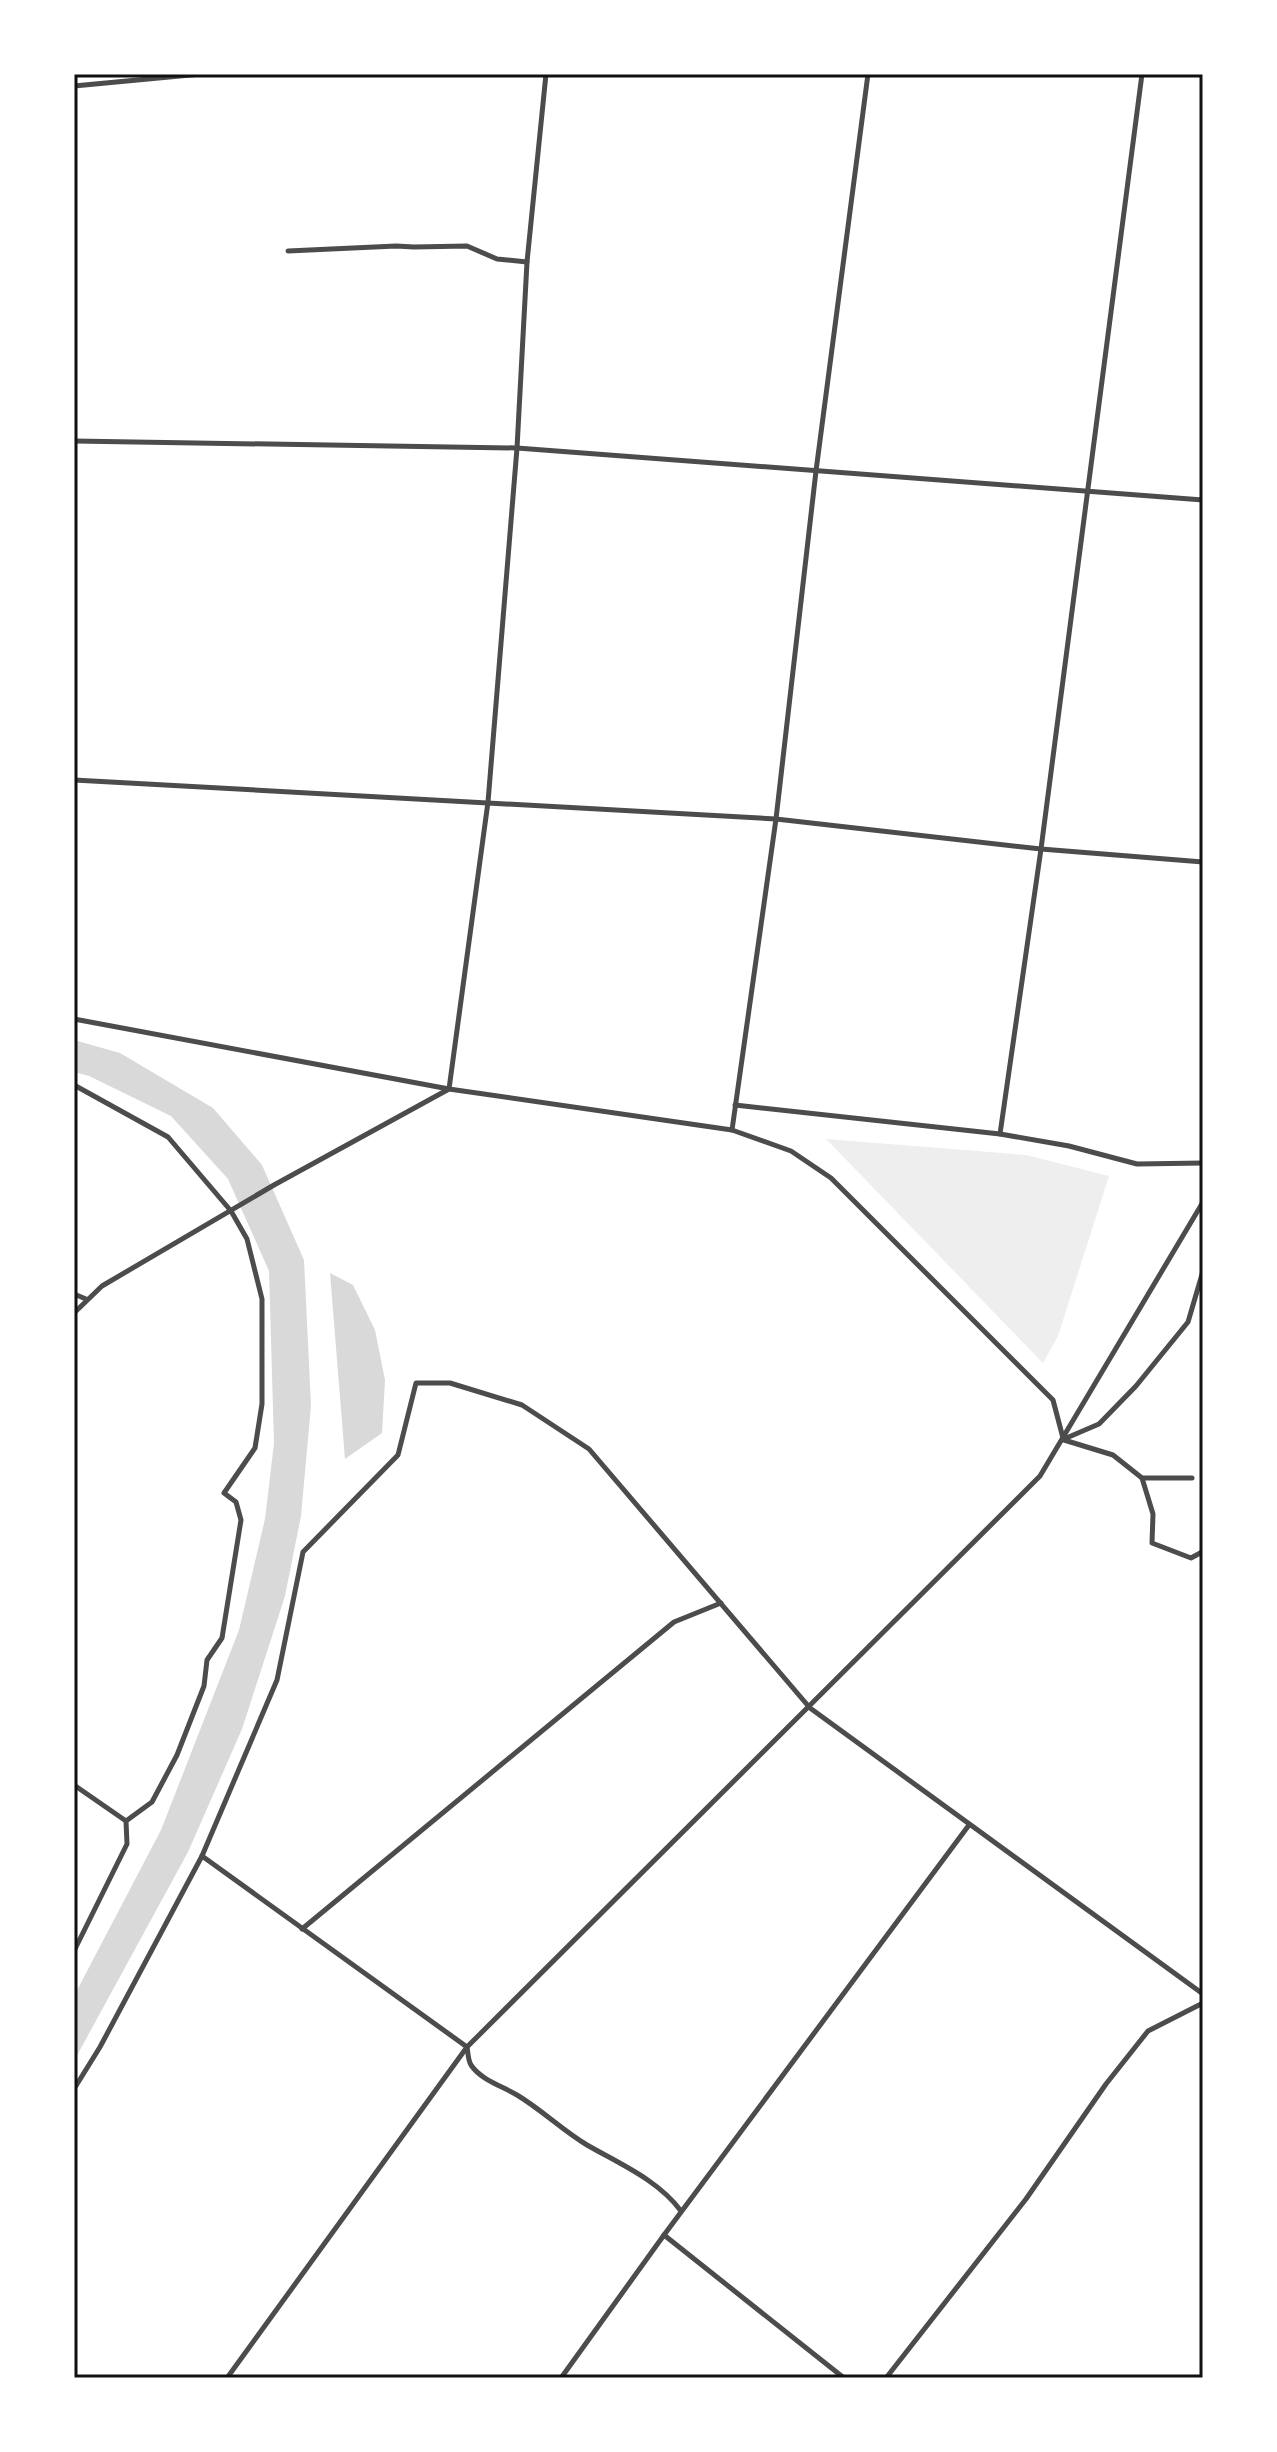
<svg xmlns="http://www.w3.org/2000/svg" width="1277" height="2452" viewBox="0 0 1277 2452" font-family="Arial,sans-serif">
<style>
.green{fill:#eee}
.water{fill:#d9d9d9}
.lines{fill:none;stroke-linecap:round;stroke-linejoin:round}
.minor{stroke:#4c4c4c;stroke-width:5}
.neatline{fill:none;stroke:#111;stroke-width:3}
</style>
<rect width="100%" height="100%" fill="#fff"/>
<path class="green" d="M826,1139L1026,1155L1109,1176L1058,1336L1043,1363Z"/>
<g class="water">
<path d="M74,1040L120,1053L213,1108L262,1165L304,1260L311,1406L301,1516L285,1596L242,1729L188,1852L74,2061V1996L161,1830L239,1630L265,1519L274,1443L269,1271L228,1179L171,1116L89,1076L74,1072Z"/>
<path d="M330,1273L353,1285L375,1330L385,1380L382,1433L345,1459Z"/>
</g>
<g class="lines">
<g class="minor">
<path d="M74,86L201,74"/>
<path d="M288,251L396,246L414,247L467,246L497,259L527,262"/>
<path d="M74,441L517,448L1203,500"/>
<path d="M74,780L776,819L1041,849L1203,862"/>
<path d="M74,1019L449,1089L732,1130L791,1151L831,1178L1053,1400L1063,1438"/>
<path d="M74,1085L168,1137L231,1211L247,1239L262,1299V1404L255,1448L224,1493L236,1502L241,1520L222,1638L207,1660L204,1686L177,1755L152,1802L126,1821L127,1844L74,1951"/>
<path d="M735,1105L1000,1134L1069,1146L1137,1164L1203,1163"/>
<path d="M732,1130L776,819L816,471L868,74"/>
<path d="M1000,1134L1041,849L1142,74"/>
<path d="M74,1294L86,1299"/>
<path d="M74,1313L102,1286L274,1185L449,1089L488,802L517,448L527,262L546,74"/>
<path d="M1064,1439L1099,1424L1136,1386L1188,1322L1203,1271"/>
<path d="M1064,1440L1113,1455L1142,1478H1192"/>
<path d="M1142,1478L1153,1514L1152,1543L1191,1558L1202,1552"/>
<path d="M74,1785L126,1821"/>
<path d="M202,1856L467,2047C468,2052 468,2060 471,2065C481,2080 502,2086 517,2095C542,2110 562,2130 587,2145C620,2164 658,2180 681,2211"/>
<path d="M302,1929L674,1622L721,1603"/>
<path d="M74,2089L100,2047L202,1856L277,1680L303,1552L398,1455L416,1383H450L522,1405L589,1449L810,1708L1203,1994"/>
<path d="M664,2235L844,2378"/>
<path d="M227,2378L467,2047L1040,1476L1203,1202"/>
<path d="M561,2378L664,2235L969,1825"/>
<path d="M886,2378L1026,2199L1106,2084L1148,2031L1203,2003"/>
<path d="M1202,2378L1203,2376"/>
</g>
</g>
<rect width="1277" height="2452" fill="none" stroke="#ffffff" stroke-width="152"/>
<rect x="76" y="76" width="1125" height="2300" class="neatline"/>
</svg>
